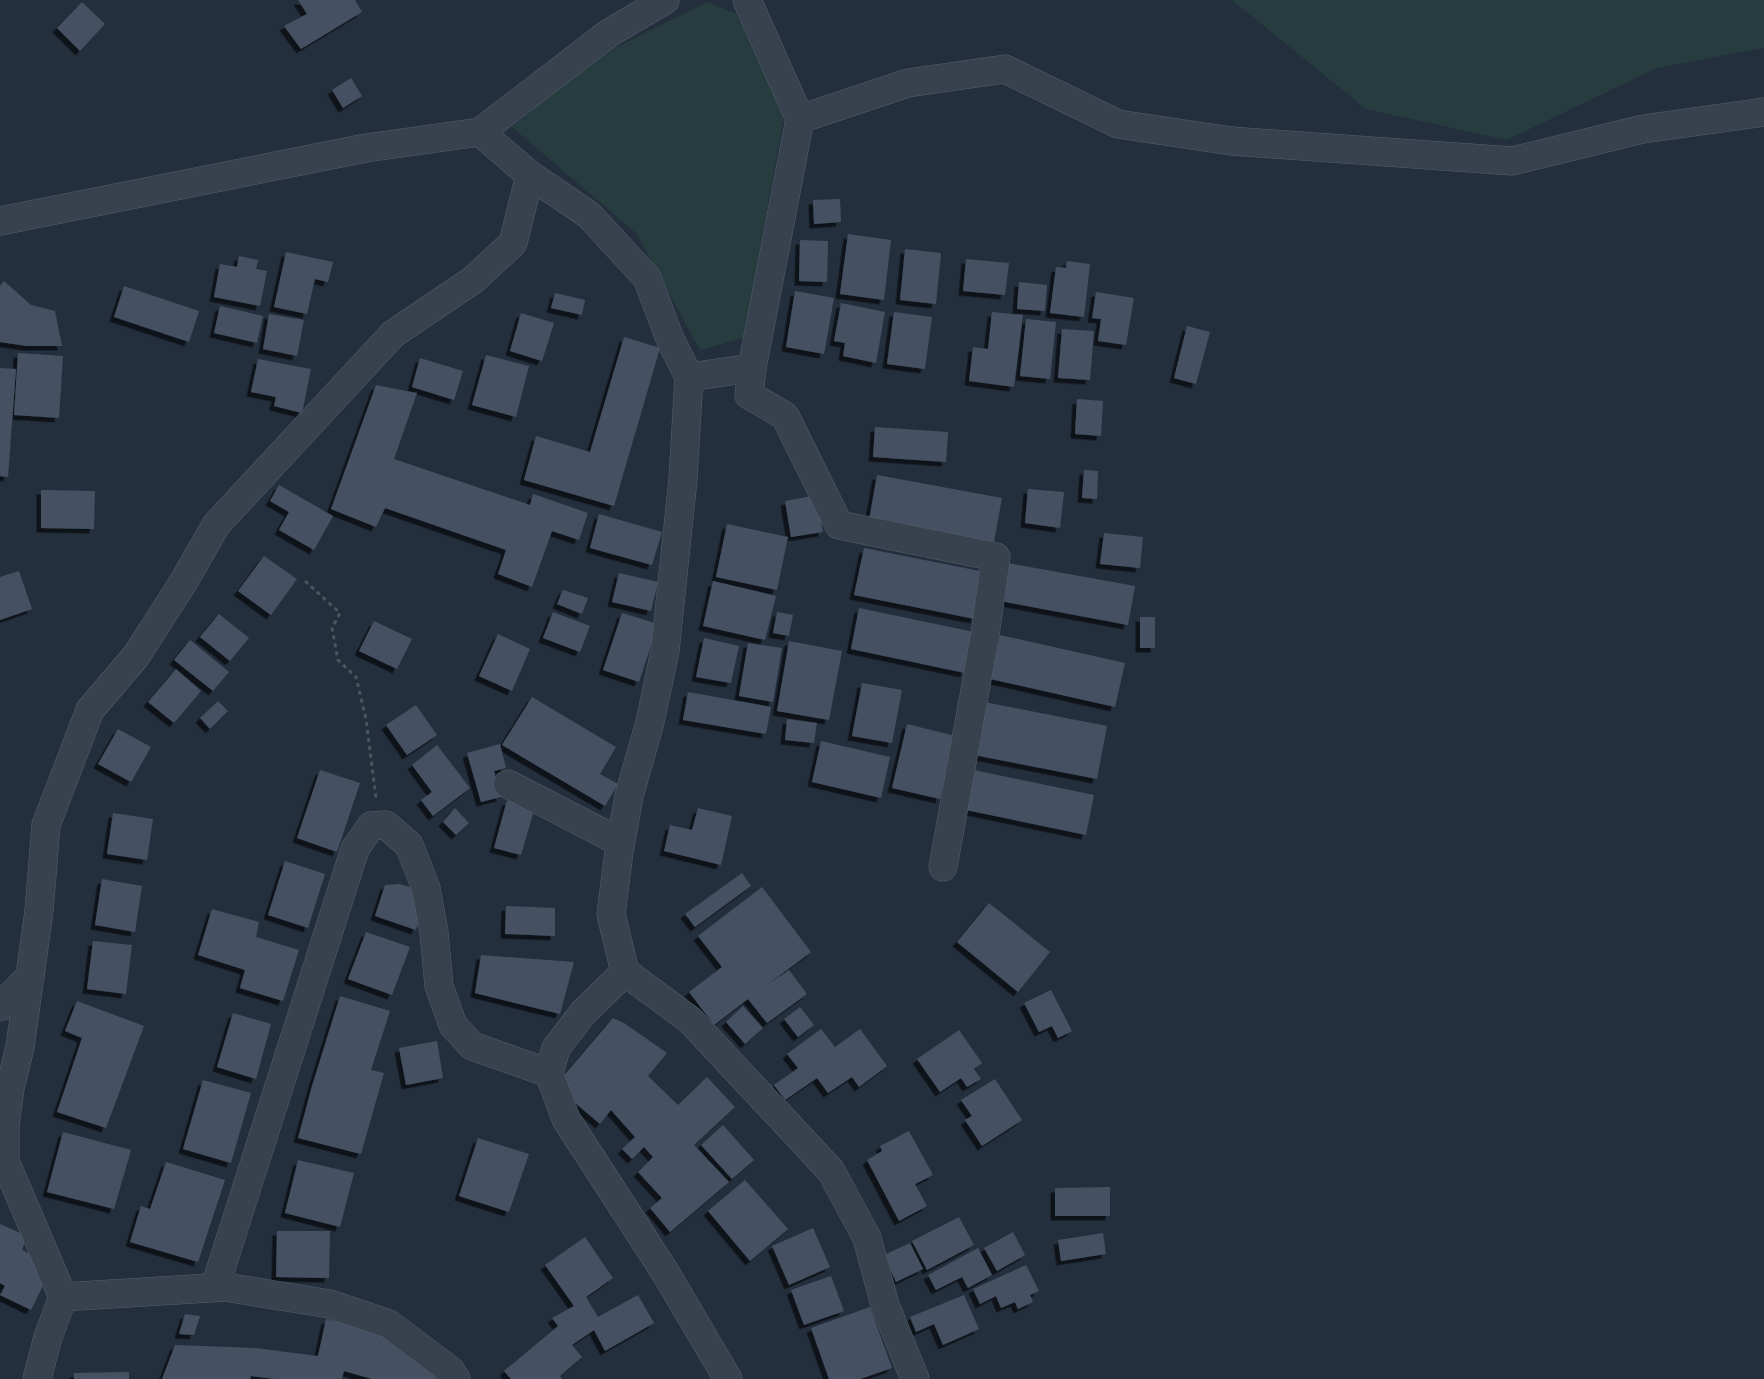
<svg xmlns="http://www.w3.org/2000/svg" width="1764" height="1379" viewBox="0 0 1764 1379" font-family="Barlow,sans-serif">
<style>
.green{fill:#263c3f}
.building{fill:#455162;filter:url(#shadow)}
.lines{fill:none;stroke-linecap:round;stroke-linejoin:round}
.minor-casing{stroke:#565f6c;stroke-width:29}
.path{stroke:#44595c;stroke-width:3;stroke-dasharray:4 4;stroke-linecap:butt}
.minor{stroke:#38414e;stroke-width:28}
</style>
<defs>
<filter id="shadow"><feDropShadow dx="-4.5" dy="4.5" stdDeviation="0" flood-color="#0009"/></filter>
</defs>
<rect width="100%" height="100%" fill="#242f3e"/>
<g class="green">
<path d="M1232,0H1764V48L1657,68L1507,140L1366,109Z"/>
<path d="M707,2L737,14L784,116L744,338L700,350L636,233L512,127L601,55Z"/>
</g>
<g class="building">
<path d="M298,0H355L362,12L301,49L284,26L307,14Z"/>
<path d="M82,2L105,24L80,51L57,28Z"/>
<path d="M351,78L362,96L343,108L332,90Z"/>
<path d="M840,199L841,222L814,224L813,200Z"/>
<path d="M848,234L891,240L884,300L840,294Z"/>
<path d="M800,240L828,241L827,282L799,281Z"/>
<path d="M905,249L941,253L936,304L900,300Z"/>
<path d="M286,252L333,262L328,282L315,279L307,314L274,307Z"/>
<path d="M239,256L258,260L256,269L267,271L260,306L214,297L220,264L237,267Z"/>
<path d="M966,259L1009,263L1005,295L963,291Z"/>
<path d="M1067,261L1090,264L1084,317L1050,313L1056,267L1066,268Z"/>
<path d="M4,281L31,305L55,311L62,346H27L0,342V286Z"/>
<path d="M1019,282L1047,285L1045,311L1017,309Z"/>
<path d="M124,286L199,311L189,342L114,317Z"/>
<path d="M795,291L834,298L824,354L786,347Z"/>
<path d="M1096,292L1134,298L1126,345L1098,341L1101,319L1092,318Z"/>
<path d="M555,293L585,300L582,315L551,308Z"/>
<path d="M841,303L885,312L876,363L843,356L845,343L834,341Z"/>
<path d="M220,306L263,316L257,343L214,333Z"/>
<path d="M894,312L932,317L925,369L887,364Z"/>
<path d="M992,312L1023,315L1014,387L969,381L973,347L988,349Z"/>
<path d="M521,313L554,323L542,361L510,351Z"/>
<path d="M269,314L304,320L297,356L263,349Z"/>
<path d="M1026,319L1056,322L1050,379L1020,376Z"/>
<path d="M1187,326L1210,332L1196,384L1174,378Z"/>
<path d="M1062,329L1094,331L1090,380L1058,378Z"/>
<path d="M624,337L660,348L614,506L524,480L536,436L590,452Z"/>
<path d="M18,353L63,356L59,418L14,415Z"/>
<path d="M486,355L529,366L516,417L472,405Z"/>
<path d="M420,358L463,371L454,400L412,387Z"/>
<path d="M258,359L311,369L302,413L274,406L276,397L251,392Z"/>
<path d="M0,368L16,369L8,477L0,476Z"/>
<path d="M376,385L417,393L394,459L530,505L533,494L588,513L579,540L552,531L532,587L498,574L506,550L385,508L376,527L331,509Z"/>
<path d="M1077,399L1103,401L1101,436L1075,434Z"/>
<path d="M875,427L948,432L946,462L873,457Z"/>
<path d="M1084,470L1098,471L1097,499L1082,498Z"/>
<path d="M877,475L1002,498L994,542L869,520Z"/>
<path d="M279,485L333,516L314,550L279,530L289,512L270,501Z"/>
<path d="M1028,489L1064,492L1060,528L1025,523Z"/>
<path d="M41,490L95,491L94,529L41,528Z"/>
<path d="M817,495L823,532L791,537L785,501Z"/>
<path d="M599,514L662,532L652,565L590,548Z"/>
<path d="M727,524L788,537L777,590L716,577Z"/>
<path d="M1104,533L1143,537L1140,568L1100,564Z"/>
<path d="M864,548L985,572L975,619L854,595Z"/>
<path d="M264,556L297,579L271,615L238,591Z"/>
<path d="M1002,562L1135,586L1128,625L995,600Z"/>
<path d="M19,571L32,609L0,620V577Z"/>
<path d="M619,573L658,582L651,611L612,602Z"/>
<path d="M713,581L776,596L765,640L703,626Z"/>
<path d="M563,590L588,598L582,614L557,604Z"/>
<path d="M859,608L974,632L965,673L851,649Z"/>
<path d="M553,612L590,626L580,652L543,638Z"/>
<path d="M777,612L793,615L789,636L773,633Z"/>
<path d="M622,613L658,624L639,682L603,670Z"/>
<path d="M219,614L249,638L230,661L200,637Z"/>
<rect x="1140" y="617" width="15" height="31"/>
<path d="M374,621L412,639L397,669L359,651Z"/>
<path d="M498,634L530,649L512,691L479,676Z"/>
<path d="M1000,635L1125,663L1115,707L990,679Z"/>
<path d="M704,638L739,646L731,683L696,677Z"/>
<path d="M190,640L229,672L213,691L174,660Z"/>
<path d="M789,641L842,651L829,720L777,711Z"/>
<path d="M748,643L782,648L773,702L739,696Z"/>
<path d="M176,669L201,691L174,723L148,702Z"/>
<path d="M862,683L902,690L892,743L852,736Z"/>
<path d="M688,692L771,707L766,734L683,720Z"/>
<path d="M532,697L616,747L600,774L618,784L605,806L502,745Z"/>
<path d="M218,701L228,711L210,729L200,718Z"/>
<path d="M984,702L1107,726L1097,779L974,755Z"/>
<path d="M416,705L437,735L407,755L386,725Z"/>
<path d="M787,719L817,723L814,743L785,740Z"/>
<path d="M907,724L955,736L940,799L892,788Z"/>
<path d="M118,729L151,747L131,782L98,764Z"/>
<path d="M821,741L890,757L881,798L812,782Z"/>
<path d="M500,744L506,768L494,771L501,797L481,802L467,753Z"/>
<path d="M437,745L470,788L433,816L421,800L432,792L412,765Z"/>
<path d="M969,769L1094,795L1086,835L961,809Z"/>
<path d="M320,770L360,783L337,852L297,838Z"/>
<path d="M507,800L535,807L521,855L494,848Z"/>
<path d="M455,808L469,823L456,835L443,822Z"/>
<path d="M698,808L732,816L721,865L664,851L670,825L692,830Z"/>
<path d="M113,813L153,819L147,860L107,854Z"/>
<path d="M285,861L325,874L308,928L268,915Z"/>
<path d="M742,873L751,886L695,927L685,914Z"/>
<path d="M102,879L142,886L135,932L95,925Z"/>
<path d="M400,884L416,889L423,909L416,930L375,916L385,885Z"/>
<path d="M762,887L811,952L767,985L789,970L807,994L767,1023L748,999L714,1025L689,992L722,967L698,936Z"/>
<path d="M989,903L1050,952L1018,992L957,942Z"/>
<path d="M506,906L555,908V936L505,934Z"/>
<path d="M212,909L259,922L256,937L299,950L283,1001L240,988L245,970L198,955Z"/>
<path d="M366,932L410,947L392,995L348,979Z"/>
<path d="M93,941L132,945L126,994L87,989Z"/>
<path d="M481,955L574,962L560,1014L475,993Z"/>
<path d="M1051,990L1072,1031L1058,1038L1052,1026L1039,1032L1024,1003Z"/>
<path d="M340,996L390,1011L371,1070L384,1073L361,1154L298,1138L312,1086Z"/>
<path d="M77,1001L144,1026L106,1128L57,1112L82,1038L65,1031Z"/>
<path d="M743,1006L763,1028L745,1044L726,1022Z"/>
<path d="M800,1007L814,1025L798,1037L784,1019Z"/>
<path d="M233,1013L271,1024L256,1079L217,1067Z"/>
<path d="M613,1018L624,1023L667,1053L648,1076L678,1105L707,1077L735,1107L694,1145L729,1182L670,1232L650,1208L662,1198L638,1172L653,1157L644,1147L632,1159L622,1149L635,1137L611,1110L600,1124L555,1086Z"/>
<path d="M821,1029L835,1047L860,1029L887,1066L859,1087L852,1077L828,1093L817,1078L785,1100L774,1085L798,1068L787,1054Z"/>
<path d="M959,1030L982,1063L974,1069L981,1079L967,1087L961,1078L940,1092L917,1059Z"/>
<path d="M437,1041L443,1078L406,1085L399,1048Z"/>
<path d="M995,1079L1022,1120L982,1146L965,1120L972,1116L961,1100Z"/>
<path d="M203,1080L251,1093L231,1163L183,1149Z"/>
<path d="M723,1125L754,1160L732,1179L701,1145Z"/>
<path d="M909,1131L933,1175L915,1184L927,1206L899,1221L867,1160L882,1151L880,1146Z"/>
<path d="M63,1132L131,1150L114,1209L47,1192Z"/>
<path d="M478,1138L529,1154L509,1212L459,1196Z"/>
<path d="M298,1160L354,1173L340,1227L285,1213Z"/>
<path d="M166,1162L225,1180L198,1262L130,1242L141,1206L150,1209Z"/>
<path d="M745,1180L788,1229L750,1261L708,1211Z"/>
<path d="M1110,1187V1216H1055V1188Z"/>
<path d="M959,1217L974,1245L927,1270L912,1241Z"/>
<path d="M0,1224L27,1236L22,1250L53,1265L31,1310L0,1295L5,1286L0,1283Z"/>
<path d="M813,1228L830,1267L789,1285L772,1246Z"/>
<path d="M277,1231H330L329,1278L276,1277Z"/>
<path d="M1013,1232L1025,1255L997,1271L984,1248Z"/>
<path d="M1103,1233L1106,1254L1061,1261L1058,1240Z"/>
<path d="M585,1237L613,1278L586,1297L598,1317L638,1295L654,1323L605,1351L594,1330L572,1345L582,1357L560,1376L562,1379H511L504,1371L558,1326L552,1318L574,1306L545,1265Z"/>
<path d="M910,1243L923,1269L896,1282L884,1255Z"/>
<path d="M978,1248L992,1275L968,1288L962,1277L936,1290L928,1275Z"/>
<path d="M1026,1265L1039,1291L1030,1295L1033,1302L1018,1309L1015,1302L1001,1308L996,1296L980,1304L973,1289Z"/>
<path d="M831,1276L844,1311L804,1325L791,1290Z"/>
<path d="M964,1295L979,1329L943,1345L934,1324L916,1332L910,1317Z"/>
<path d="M870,1307L892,1368L860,1379H829L811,1328Z"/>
<path d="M185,1314L200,1316L194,1335L179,1334Z"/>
<path d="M326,1319L382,1333L415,1357L437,1379H372L344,1371L342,1379H275L251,1376L250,1379H162L175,1345L255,1348L318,1356Z"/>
<path d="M129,1372V1379H74V1373Z"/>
</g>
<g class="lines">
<g class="minor-casing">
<g id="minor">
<path d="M800,119L908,83L1005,69L1118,124L1231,141L1512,161L1643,129L1764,112"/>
<path d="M480,132L530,175L589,215L647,278L670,339L689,377L683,479L665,651L650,722L629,796L619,852L611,914L625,972L690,1020L831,1171L867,1238L885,1305L915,1379"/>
<path d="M0,221L366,148L480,132L609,33L665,0"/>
<path d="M752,368L749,395L785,416L839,525L996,557L985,635L943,867"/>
<path d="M689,377L752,368L800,119L747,0"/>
<path d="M508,784L620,842"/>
<path d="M625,972L583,1013L556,1048L549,1073L566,1119L665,1272L728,1379"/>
<path d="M0,1007L30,976"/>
<path d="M215,1287L355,849L371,826L386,825L409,845L426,888L434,932L439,986L453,1025L472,1046L549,1073"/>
<path d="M37,1379L48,1337L63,1297"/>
<path d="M456,1379L450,1370L389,1324L330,1304L225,1287L63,1297L5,1161V1125L10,1088L20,1047L39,911L46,825L90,710L136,656L184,581L216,525L393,334L473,280L513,243L530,175"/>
</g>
</g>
<path class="path" d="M305,581L340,613L332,628L338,660L356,677L366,719L376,798"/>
<use href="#minor" class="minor"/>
</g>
</svg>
